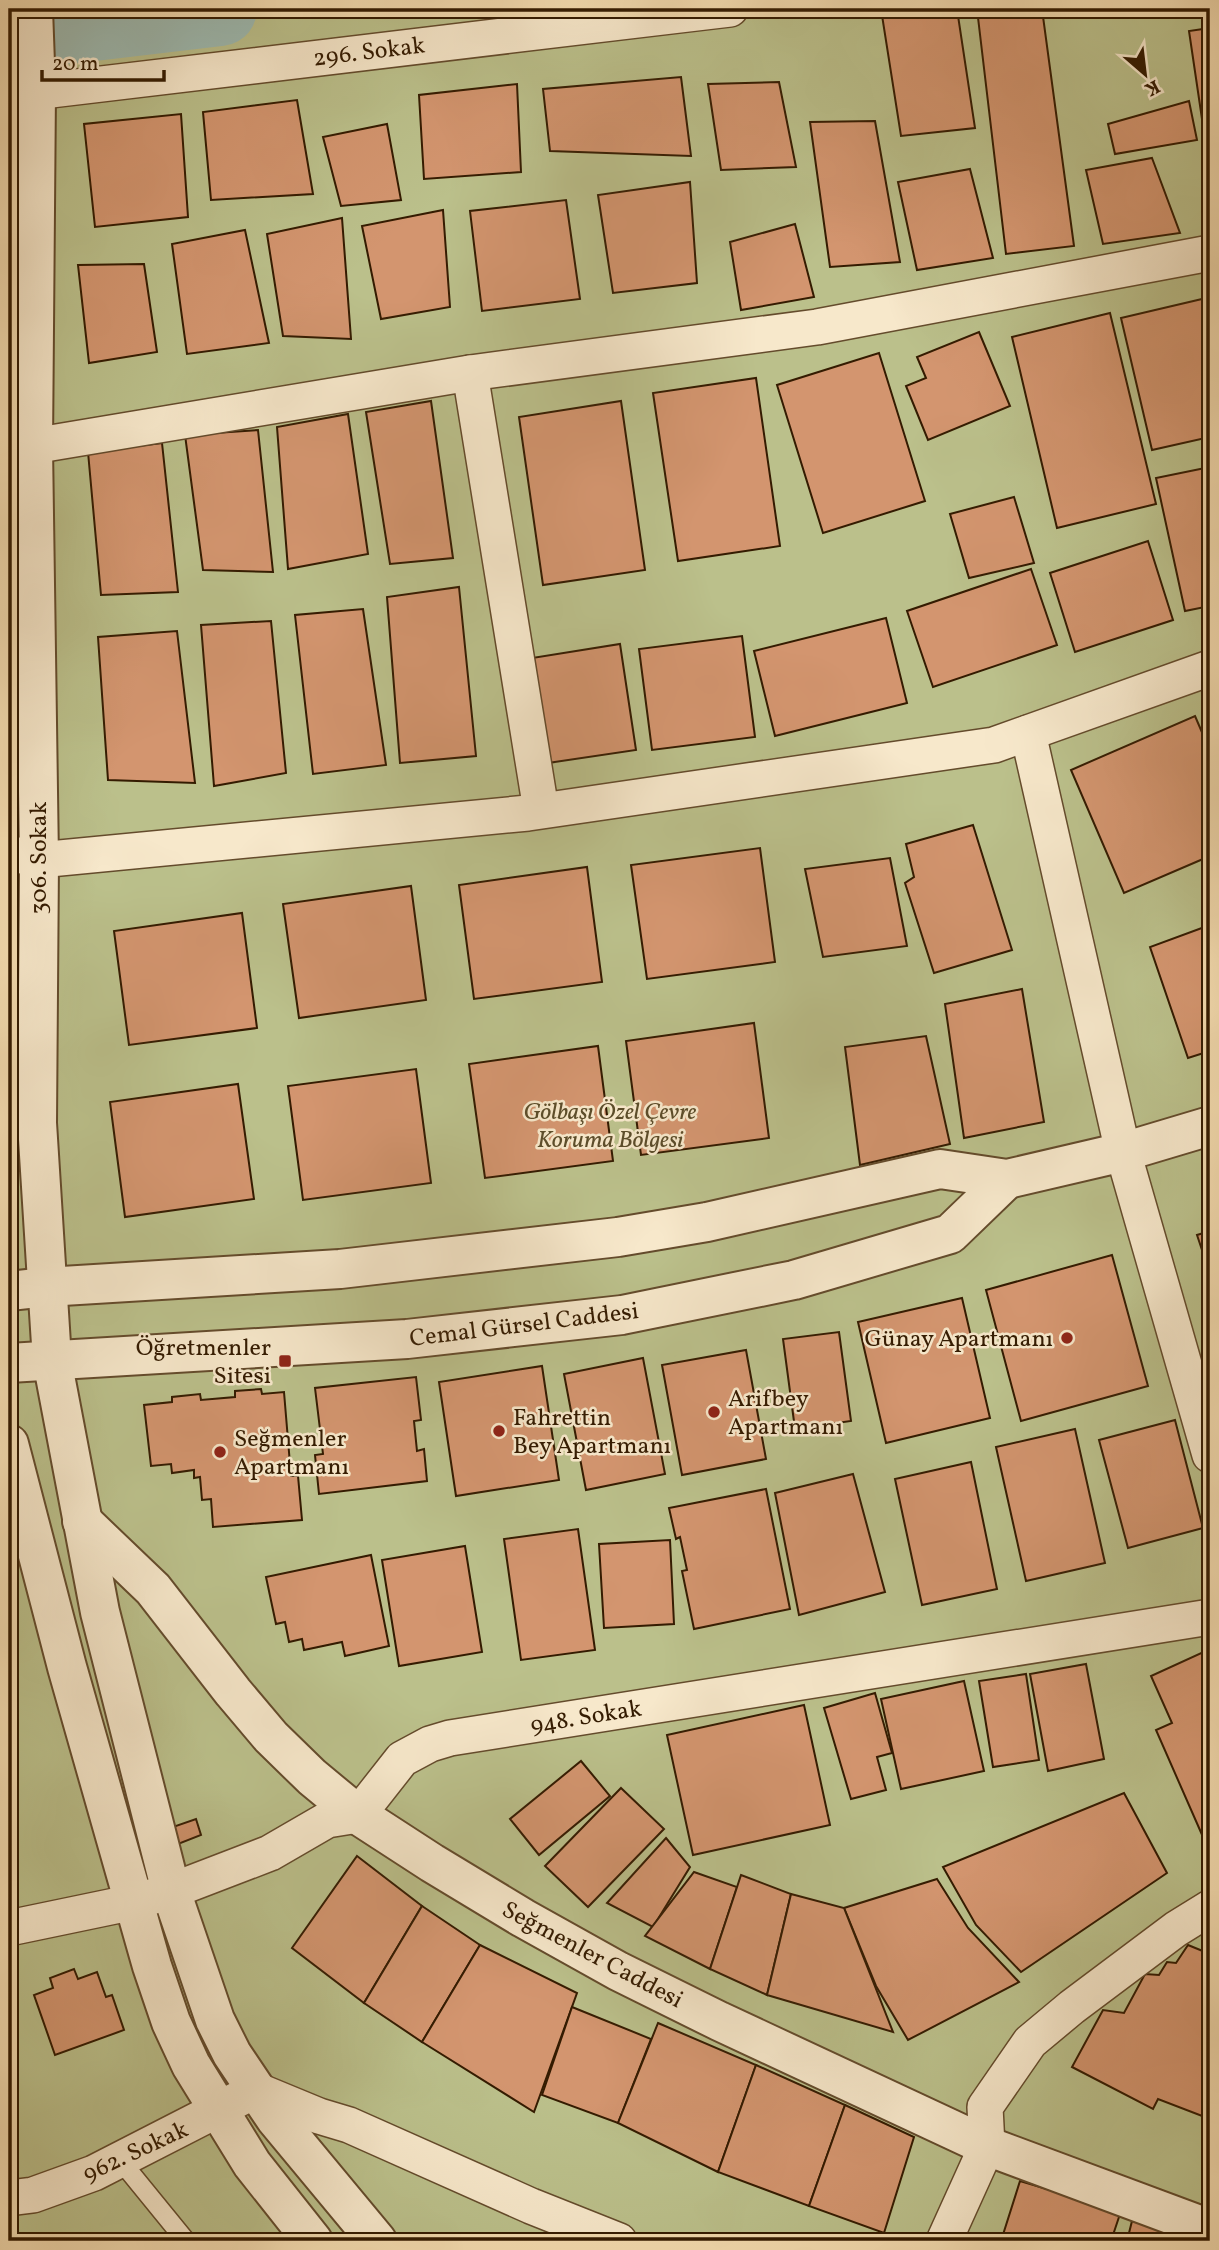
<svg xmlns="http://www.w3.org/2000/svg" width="1219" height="2250" viewBox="0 0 1219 2250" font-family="Vollkorn,serif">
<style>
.green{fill:#bbc08b;stroke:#786e46;stroke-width:2}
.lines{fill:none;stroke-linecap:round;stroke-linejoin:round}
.river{stroke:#9dbab1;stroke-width:74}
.building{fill:#d3956f;stroke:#341b01;stroke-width:2}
.service-casing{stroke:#644b2c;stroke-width:21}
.minor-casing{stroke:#644b2c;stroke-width:38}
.tertiary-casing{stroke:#644b2c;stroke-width:42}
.service{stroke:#f7e8cb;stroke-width:18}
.minor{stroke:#f7e8cb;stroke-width:35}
.tertiary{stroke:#f7e8cb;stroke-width:38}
.poi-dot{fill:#8f2418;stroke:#f7e8cb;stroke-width:2.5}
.labels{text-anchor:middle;stroke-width:5;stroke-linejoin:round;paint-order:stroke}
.street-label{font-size:24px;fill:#341b01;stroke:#f7e8cb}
.park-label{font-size:24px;font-style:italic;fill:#5c4d2a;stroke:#f7e8cb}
.poi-label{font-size:24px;fill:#341b01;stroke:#f7e8cb;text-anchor:start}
</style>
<rect width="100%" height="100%" fill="#f3dbaf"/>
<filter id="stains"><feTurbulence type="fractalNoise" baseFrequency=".00286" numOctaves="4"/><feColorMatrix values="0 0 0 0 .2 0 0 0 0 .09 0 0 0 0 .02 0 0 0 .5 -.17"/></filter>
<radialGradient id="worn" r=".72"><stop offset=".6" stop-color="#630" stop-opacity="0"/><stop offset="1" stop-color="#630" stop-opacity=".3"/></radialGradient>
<rect class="green" x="9" y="9" width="1201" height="2232"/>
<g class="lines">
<path class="river" d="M9,34L220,9"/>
</g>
<g class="building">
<path d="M881,9H957L975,128L901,136Z"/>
<path d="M977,9H1042L1074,246L1006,254Z"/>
<path d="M1210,28V173L1189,31Z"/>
<path d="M681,77L691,156L550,151L543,89Z"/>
<path d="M779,82L796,167L721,170L708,84Z"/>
<path d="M517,84L521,172L424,179L419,95Z"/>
<path d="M297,100L313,194L211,200L203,112Z"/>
<path d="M1189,101L1197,140L1115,154L1108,124Z"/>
<path d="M181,114L188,217L95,227L84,124Z"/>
<path d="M875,121L900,262L830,267L810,122Z"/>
<path d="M387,124L401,200L341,206L323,137Z"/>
<path d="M1152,158L1180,233L1103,244L1086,170Z"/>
<path d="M970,169L993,258L917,270L898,182Z"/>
<path d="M690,182L697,283L613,293L598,195Z"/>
<path d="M566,200L580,299L482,311L470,211Z"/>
<path d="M443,210L450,307L381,319L362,226Z"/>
<path d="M342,218L351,339L283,336L267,234Z"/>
<path d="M795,224L814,297L741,310L730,242Z"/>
<path d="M245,230L269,343L187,354L172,244Z"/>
<path d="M144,264L157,352L89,363L78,265Z"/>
<path d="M1202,299L1210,334V437L1152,450L1121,318Z"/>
<path d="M1110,313L1156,504L1057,528L1012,337Z"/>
<path d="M979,332L1010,406L928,440L906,386L926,378L917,357Z"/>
<path d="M879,353L925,501L823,533L777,385Z"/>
<path d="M756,378L780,546L678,561L653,393Z"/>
<path d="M431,401L453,558L390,564L366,412Z"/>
<path d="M621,401L645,570L543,585L519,417Z"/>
<path d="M348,414L368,554L288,569L277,427Z"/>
<path d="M258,430L273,572L203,570L185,435Z"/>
<path d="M162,443L178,592L101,595L88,452Z"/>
<path d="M1210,467V606L1185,611L1156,478Z"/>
<path d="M1014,497L1034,563L969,578L950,514Z"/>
<path d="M1148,541L1173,620L1075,652L1050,573Z"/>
<path d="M1031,569L1057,645L933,687L907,611Z"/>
<path d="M459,587L476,756L400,763L387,597Z"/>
<path d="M363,609L386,765L313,774L295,615Z"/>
<path d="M886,618L907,703L775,736L754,651Z"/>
<path d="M271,621L286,773L214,786L201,625Z"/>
<path d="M177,631L195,783L108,780L98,637Z"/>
<path d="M742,636L755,737L652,750L639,649Z"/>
<path d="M620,644L636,750L548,763L532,658Z"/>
<path d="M1195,716L1210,751V856L1124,893L1071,770Z"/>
<path d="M973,825L1012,950L934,973L905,883L914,877L906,844Z"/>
<path d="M760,848L775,962L647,979L631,865Z"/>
<path d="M890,858L907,946L823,957L805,869Z"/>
<path d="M587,867L602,982L474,999L459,885Z"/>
<path d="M411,886L426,1000L299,1018L283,904Z"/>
<path d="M242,913L257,1028L129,1045L114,931Z"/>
<path d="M1210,925V1051L1188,1058L1150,947Z"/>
<path d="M1022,989L1044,1122L964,1138L945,1004Z"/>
<path d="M754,1023L769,1138L641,1155L626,1041Z"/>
<path d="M926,1036L950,1144L860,1165L845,1047Z"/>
<path d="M598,1046L613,1161L485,1178L469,1064Z"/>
<path d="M416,1069L431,1183L303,1200L288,1086Z"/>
<path d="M238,1084L254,1199L125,1217L110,1102Z"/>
<path d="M1210,1231V1274L1197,1235Z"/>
<path d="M1112,1255L1148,1386L1021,1421L986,1290Z"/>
<path d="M962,1298L990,1418L886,1443L858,1322Z"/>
<path d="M839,1332L851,1421L795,1429L783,1339Z"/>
<path d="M746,1350L766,1459L682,1475L662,1365Z"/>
<path d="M643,1358L665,1474L586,1490L564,1374Z"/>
<path d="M542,1366L559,1480L456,1496L439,1382Z"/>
<path d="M416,1377L421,1420L414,1421L417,1451L424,1449L427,1481L319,1494L315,1455L323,1454L315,1388Z"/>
<path d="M261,1389L262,1394L284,1392L291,1476H298L302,1520L213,1527L211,1499L202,1500L200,1477L194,1478V1470L172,1473L171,1464L151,1466L144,1405L172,1402V1397L200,1394L201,1400L235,1397V1391Z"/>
<path d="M1175,1420L1203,1528L1128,1548L1099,1440Z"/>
<path d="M1075,1429L1105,1563L1026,1581L996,1447Z"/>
<path d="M971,1462L997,1589L922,1605L895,1479Z"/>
<path d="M853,1474L885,1592L799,1615L775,1493Z"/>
<path d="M766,1489L790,1609L694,1629L682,1571L687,1570L680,1537L676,1539L669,1508Z"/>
<path d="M578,1529L595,1650L521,1660L504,1539Z"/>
<path d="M670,1540L674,1624L604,1628L599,1544Z"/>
<path d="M465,1546L482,1652L399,1666L382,1560Z"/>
<path d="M371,1555L389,1646L345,1656L342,1642L304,1650L302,1639L289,1642L285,1622L276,1624L266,1577Z"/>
<path d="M1210,1649V1833L1203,1837L1156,1730L1172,1723L1151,1676Z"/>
<path d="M1086,1664L1104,1759L1048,1771L1030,1674Z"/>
<path d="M1026,1674L1039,1760L993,1767L979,1681Z"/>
<path d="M964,1681L984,1771L901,1789L881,1699Z"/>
<path d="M875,1693L892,1753L877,1757L886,1790L851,1799L824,1708Z"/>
<path d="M804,1705L830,1825L693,1855L667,1735Z"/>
<path d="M581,1761L610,1796L539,1855L510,1819Z"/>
<path d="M621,1788L664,1829L588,1907L545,1866Z"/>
<path d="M1124,1793L1167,1873L1021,1972L976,1925L943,1867Z"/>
<path d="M196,1819L201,1835L173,1846L167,1829Z"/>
<path d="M666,1838L690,1867L653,1927L607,1903Z"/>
<path d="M357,1856L422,1906L364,2003L292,1948Z"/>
<path d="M694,1872L737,1887L710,1969L645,1936Z"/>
<path d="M741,1875L791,1894L767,1995L710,1969Z"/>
<path d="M937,1879L968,1928L1019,1982L908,2040L876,1986L844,1908Z"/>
<path d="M791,1894L844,1908L893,2032L767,1995Z"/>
<path d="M422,1906L480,1945L422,2042L364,2003Z"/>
<path d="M480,1945L577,1993L534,2112L422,2042Z"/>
<path d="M1188,1945L1210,1954V2119L1158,2099L1153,2109L1072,2067L1103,2010L1124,2013L1145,1974L1159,1975L1167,1962L1176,1963Z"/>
<path d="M74,1969L78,1979L97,1972L106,1997L112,1995L124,2030L55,2055L34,1995L53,1988L50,1978Z"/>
<path d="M572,2007L651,2039L618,2123L542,2095Z"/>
<path d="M658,2023L756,2065L718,2172L618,2123Z"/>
<path d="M756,2065L845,2105L809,2206L718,2172Z"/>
<path d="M845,2105L914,2137L884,2233L809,2206Z"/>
<path d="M1020,2181L1121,2211L1111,2241H1001Z"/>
<path d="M1132,2221L1194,2237L1193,2241H1127Z"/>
</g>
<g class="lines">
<g class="service-casing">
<path id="service" d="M120,2160L186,2241"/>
</g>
<g class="minor-casing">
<g id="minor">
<path d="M9,95L730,9"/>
<path d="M470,373L541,810"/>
<path d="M9,450L470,373L817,327L1210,253"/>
<path d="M1028,733L1123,1152L1210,1455"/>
<path d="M9,853L39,860L528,813L994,745L1210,668"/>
<path d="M9,1928L134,1902L171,1891L270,1853L327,1820L358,1815L402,1759L430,1744L450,1738L1210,1617"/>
<path d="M9,2198L33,2195L94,2173L256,2090L319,2116L349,2125L531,2206L619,2241"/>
<path d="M944,2241L987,2146L985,2107L1030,2042L1072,2007L1176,1929L1210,1908"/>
</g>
</g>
<g class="tertiary-casing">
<g id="tertiary">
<path d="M33,9L36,91L33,446L39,860L37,1123L52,1360L100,1612L171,1891L215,2020L232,2054L275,2118L377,2241"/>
<path d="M9,1291L46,1287L340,1269L618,1237L707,1222L940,1169L1007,1179L1123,1152L1210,1126"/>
<path d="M9,1363L407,1339L622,1315L794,1280L950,1234L1007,1179"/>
<path d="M9,1444L67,1667L152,1966L171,2022L191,2065L252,2164L313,2241"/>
<path d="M82,1521L153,1589L233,1692L271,1737L312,1777L358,1815L432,1863L523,1918L618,1971L719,2021L987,2146L1210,2229"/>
</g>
</g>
<use href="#service" class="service"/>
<use href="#minor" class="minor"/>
<use href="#tertiary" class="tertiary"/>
</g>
<g class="poi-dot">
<circle cx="1067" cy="1338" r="7"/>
<rect x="278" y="1354" width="14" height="14" rx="3.5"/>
<circle cx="714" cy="1412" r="7"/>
<circle cx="499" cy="1431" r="7"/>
<circle cx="220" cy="1452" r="7"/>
</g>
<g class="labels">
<g class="street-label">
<text transform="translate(369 51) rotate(-7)" y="8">296. Sokak</text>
<text transform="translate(38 858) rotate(-90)" y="8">306. Sokak</text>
<text transform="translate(524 1324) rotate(-7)" y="8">Cemal Gürsel Caddesi</text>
<text transform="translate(586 1716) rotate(-9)" y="8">948. Sokak</text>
<text transform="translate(593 1954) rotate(28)" y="8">Seğmenler Caddesi</text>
<text transform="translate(135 2151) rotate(-25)" y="8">962. Sokak</text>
</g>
<g class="park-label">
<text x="610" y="1119">Gölbaşı Özel Çevre<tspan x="610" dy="28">Koruma Bölgesi</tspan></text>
</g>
<g class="poi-label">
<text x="1053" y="1346" text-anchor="end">Günay Apartmanı</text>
<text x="271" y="1355" text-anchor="end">Öğretmenler<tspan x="271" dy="28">Sitesi</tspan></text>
<text x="728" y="1406">Arifbey<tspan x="728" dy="28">Apartmanı</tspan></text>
<text x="513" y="1425">Fahrettin<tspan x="513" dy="28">Bey Apartmanı</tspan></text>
<text x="234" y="1446">Seğmenler<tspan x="234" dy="28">Apartmanı</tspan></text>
</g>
</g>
<rect width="1219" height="2250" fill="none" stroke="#f3dbaf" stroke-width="35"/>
<rect x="10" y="10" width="1198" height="2229" fill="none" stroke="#341b01" stroke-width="3.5"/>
<rect x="18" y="18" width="1184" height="2215" fill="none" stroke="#341b01" stroke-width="2"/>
<g transform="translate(1145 74) rotate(152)" stroke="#f7e8cb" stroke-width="5" paint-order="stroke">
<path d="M0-5L12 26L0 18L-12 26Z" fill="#341b01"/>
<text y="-10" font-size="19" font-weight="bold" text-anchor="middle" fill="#341b01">K</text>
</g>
<path d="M42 70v10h122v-10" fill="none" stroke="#341b01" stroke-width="3.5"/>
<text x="52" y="70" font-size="21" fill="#341b01" stroke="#f7e8cb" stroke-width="5" paint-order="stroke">20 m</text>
<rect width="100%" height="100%" filter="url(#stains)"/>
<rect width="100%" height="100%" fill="url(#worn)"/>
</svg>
